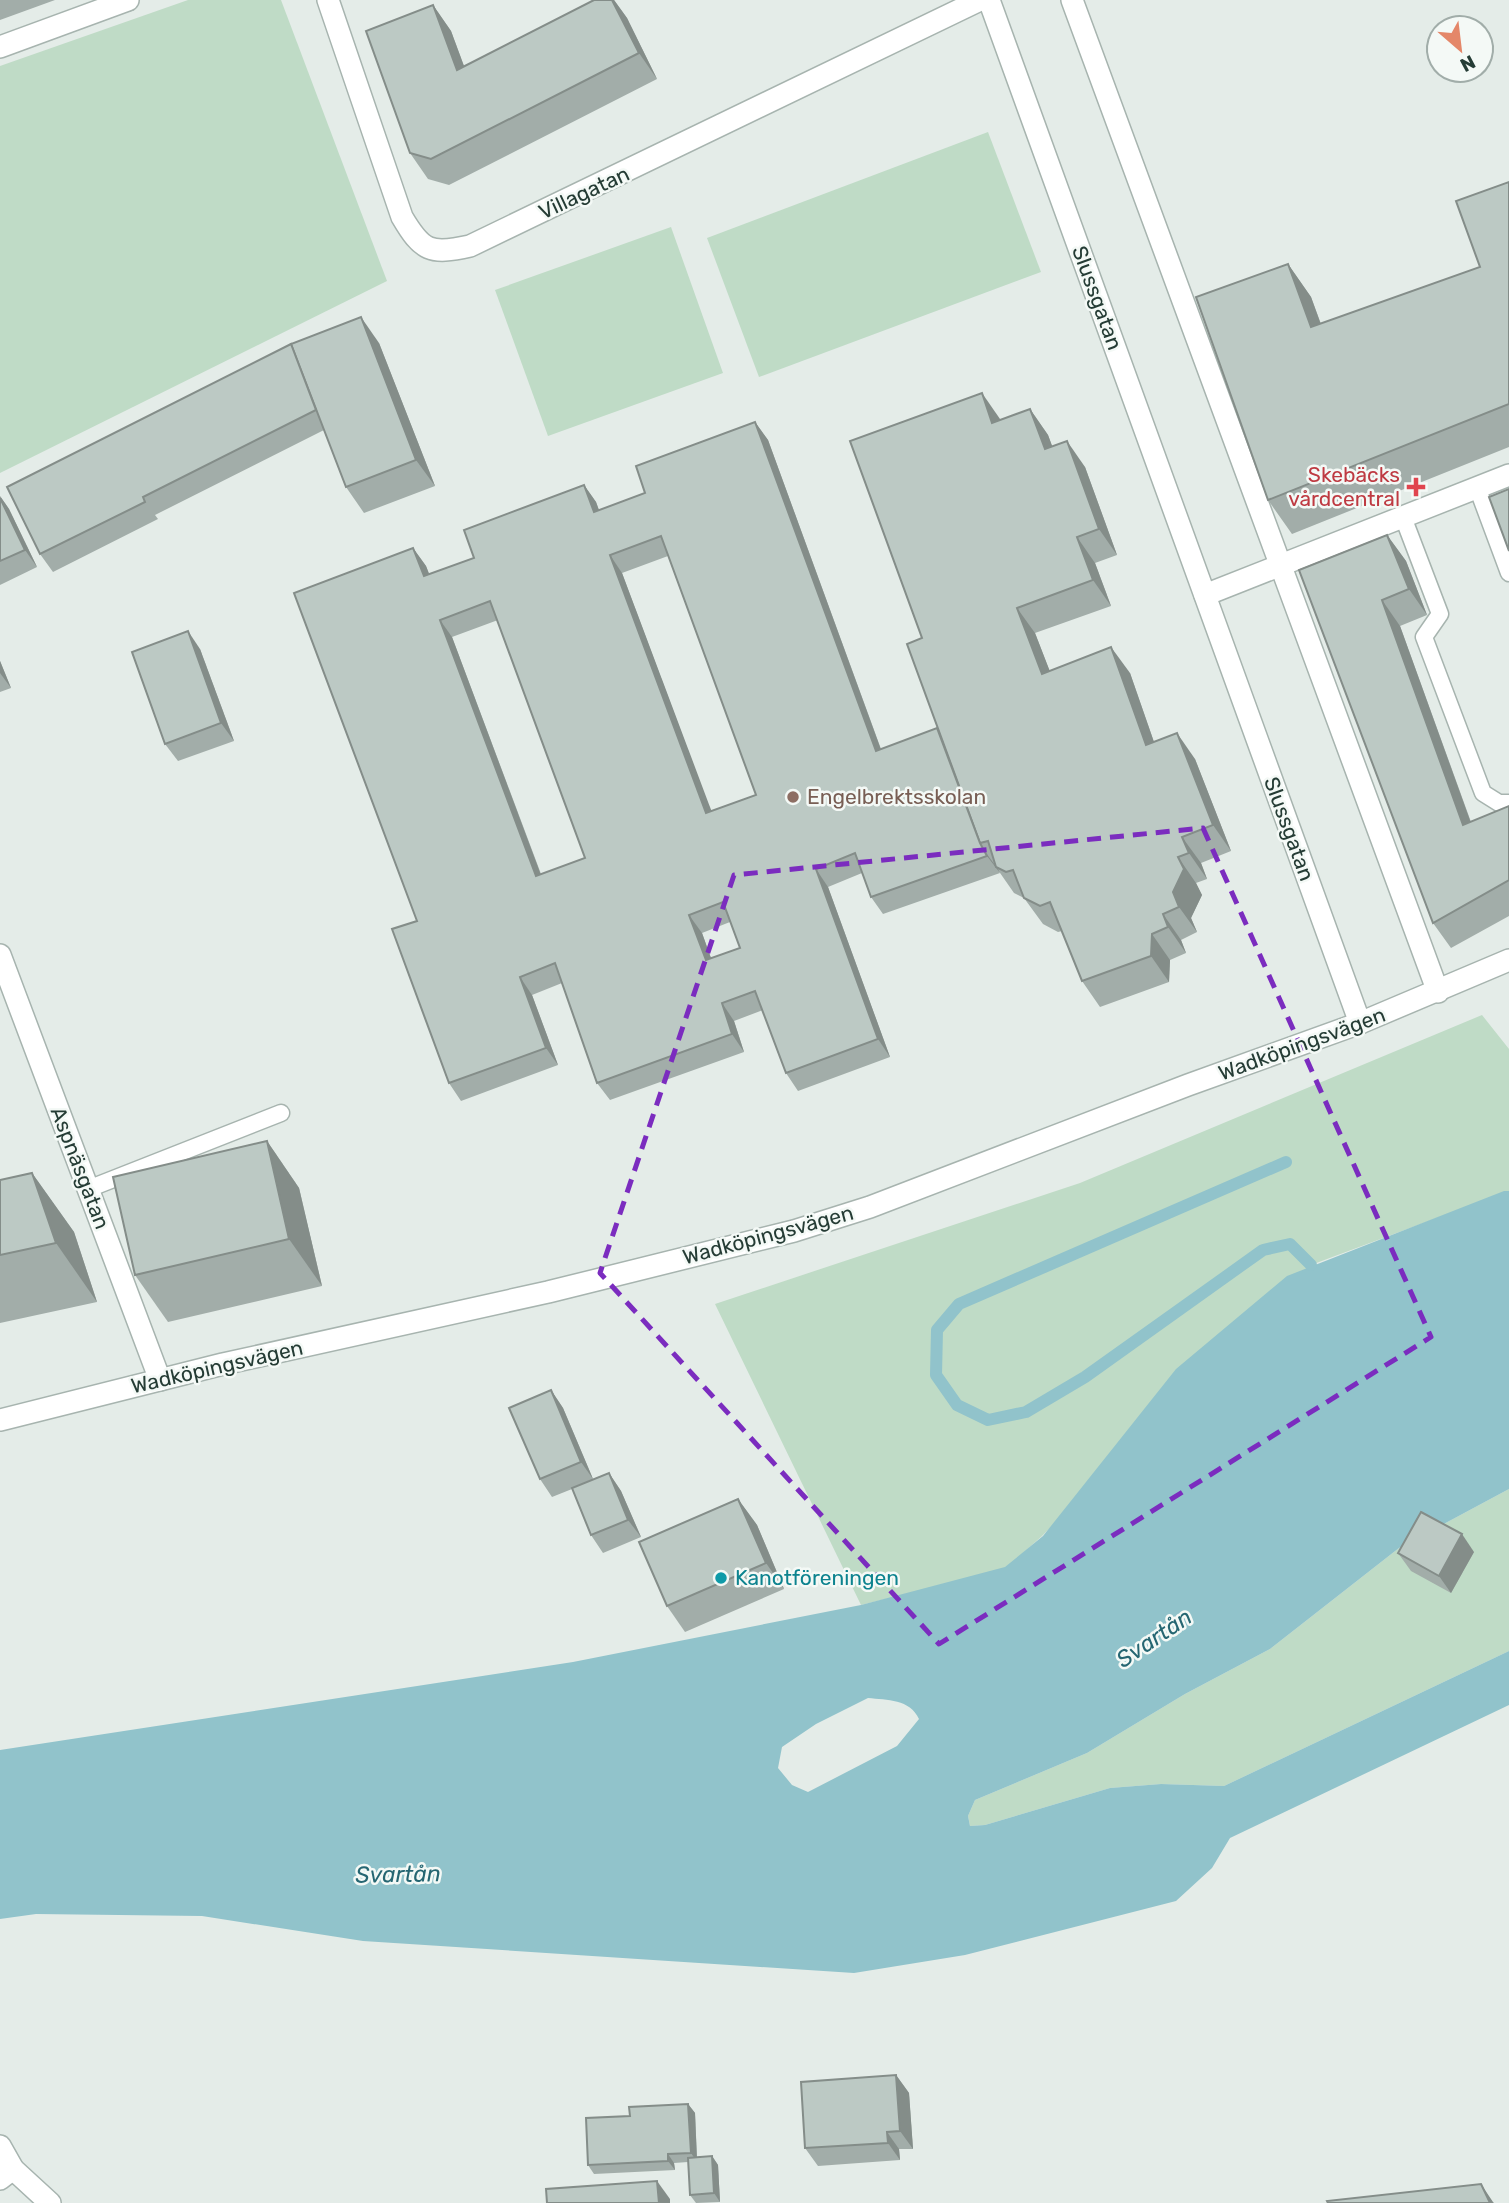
<svg xmlns="http://www.w3.org/2000/svg" width="1509" height="2203" viewBox="0 0 1509 2203" font-family="Rubik,sans-serif">
<style>
.green{fill:#bfdbc6}
.water{fill:#91c3cb;fill-rule:evenodd}
.lines{fill:none;stroke-linecap:round;stroke-linejoin:round}
.stream{stroke:#91c3cb;stroke-width:12}
.service-casing{stroke:#a7b4af;stroke-width:19}
.minor-casing{stroke:#a7b4af;stroke-width:24}
.tertiary-casing{stroke:#a7b4af;stroke-width:24}
.service{stroke:#fff;stroke-width:16}
.minor{stroke:#fff;stroke-width:21}
.tertiary{stroke:#fff;stroke-width:21}
.wall{fill:#a2ada9;fill-rule:evenodd}
.shaded-wall{fill:#848d89}
.building{fill:#bcc9c4;stroke:#848d89;stroke-width:2;fill-rule:evenodd}
.marked{fill:none;stroke:#7b2cbf;stroke-width:5;stroke-dasharray:14 9;stroke-linejoin:round}
.health-dot{fill:#e0444e;stroke:#f4f9f6;stroke-width:2.5}
.education-dot{fill:#8d6e63;stroke:#f4f9f6;stroke-width:2.5}
.culture-dot{fill:#0f9aa8;stroke:#f4f9f6;stroke-width:2.5}
.labels{text-anchor:middle;stroke-width:5;stroke-linejoin:round;paint-order:stroke}
.street-label{font-size:21px;fill:#253c35;stroke:#f4f9f6}
.health-label{font-size:21px;fill:#be3a42;stroke:#f4f9f6;text-anchor:end}
.education-label{font-size:21px;fill:#785e54;stroke:#f4f9f6;text-anchor:start}
.culture-label{font-size:21px;fill:#0d838f;stroke:#f4f9f6;text-anchor:start}
.water-label{font-size:23px;font-style:italic;fill:#256672;stroke:#f4f9f6}
</style>
<rect width="100%" height="100%" fill="#e4ece8"/>
<g class="green">
<path d="M188,0H281L387,281L0,473V66Z"/>
<path d="M988,132L1041,272L759,377L707,238Z"/>
<path d="M671,227L723,373L548,436L495,290Z"/>
<path d="M1482,1015L1509,1049V1191L1311,1265L1042,1536L1004,1570L861,1605L715,1304L1080,1183Z"/>
<path d="M1509,1489V1651L1224,1786L1161,1784L1110,1788L985,1825L970,1826L968,1816L975,1800L1087,1753L1185,1694L1270,1649L1399,1548Z"/>
</g>
<path class="water" d="M1504,1191H1509V1489L1399,1548L1270,1649L1185,1694L1087,1753L975,1800L968,1816L970,1826L985,1825L1110,1788L1161,1784L1224,1786L1509,1651V1705L1230,1838L1212,1868L1176,1901L965,1955L854,1973L363,1941L202,1916L36,1914L0,1919V1750L573,1662L861,1605L1005,1567L1043,1536L1176,1369L1287,1276ZM868,1698C887,1700 910,1699 919,1719L897,1746L808,1792L792,1785L778,1768L782,1747L816,1724Z"/>
<g class="lines">
<path class="stream" d="M1286,1162L959,1304L937,1330L936,1375L957,1405L988,1420L1026,1412L1085,1377L1263,1250L1290,1244L1311,1265"/>
<g class="service-casing">
<g id="service">
<path d="M1477,487L1509,573"/>
<path d="M1403,517L1440,614L1424,637L1483,793L1499,803H1509"/>
<path d="M88,1189L281,1113"/>
</g>
</g>
<g class="minor-casing">
<g id="minor">
<path d="M328,0L402,217C422,251 430,255 470,246L980,0"/>
<path d="M989,0L1360,1023"/>
<path d="M1072,0L1438,992"/>
<path d="M0,47L128,0"/>
<path d="M1205,595L1509,475"/>
<path d="M0,955L160,1380"/>
<path d="M0,1420L223,1364L548,1292L794,1231L870,1207L1188,1085L1360,1023L1509,960"/>
<path d="M0,2179L13,2169"/>
</g>
</g>
<g class="tertiary-casing">
<path id="tertiary" d="M0,2146L13,2169L50,2203"/>
</g>
<use href="#service" class="service"/>
<use href="#minor" class="minor"/>
<use href="#tertiary" class="tertiary"/>
</g>
<g class="wall">
<path d="M0,0H55L0,20Z"/>
<path d="M594,0H614L627,18L657,79L449,185L428,179L410,153L433,5L451,31L464,66Z"/>
<path d="M1509,182V447L1292,534L1268,500L1288,264L1311,297L1321,324L1480,267Z"/>
<path d="M379,343L435,486L364,513L346,487L324,430L155,515L158,519L53,572L40,554Z"/>
<path d="M1030,409L1048,435L1052,446L1085,467L1117,555L1095,563L1111,606L1035,633L1050,672L1130,673L1154,742L1195,759L1231,851L1201,863L1207,879L1196,883L1202,895L1191,918L1197,932L1181,940L1186,953L1170,960L1169,982L1100,1007L1082,981L1062,931L1058,932L1043,924L1024,898L1014,893L998,870L1000,873L883,914L871,897L862,873L828,887L890,1057L798,1091L786,1073L763,1010L734,1021L744,1052L610,1100L597,1083L562,983L532,995L558,1065L461,1101L449,1083L417,921L413,548L426,566L429,574L474,558L584,485L596,502L599,510L645,493L755,422L768,440L881,749L937,728L922,638L1000,420ZM668,556L756,795L711,812L622,573ZM498,620L585,858L541,874L452,637ZM730,922L740,948L711,958L702,933Z"/>
<path d="M0,496L9,509L37,567L0,585Z"/>
<path d="M1387,535L1406,561L1427,615L1400,626L1471,822L1509,806V916L1451,948L1433,923L1299,570Z"/>
<path d="M200,649L234,741L178,761L165,744Z"/>
<path d="M0,661L11,688L0,692Z"/>
<path d="M267,1141L299,1188L322,1286L168,1322L135,1275Z"/>
<path d="M32,1173L74,1232L97,1302L0,1323V1180Z"/>
<path d="M551,1390L563,1408L593,1479L609,1473L621,1491L641,1537L603,1553L591,1535L572,1489L552,1497L540,1479Z"/>
<path d="M738,1499L757,1525L784,1589L685,1632L667,1606Z"/>
<path d="M1474,1552L1451,1593L1411,1571L1398,1553Z"/>
<path d="M896,2075L909,2093L913,2149H899L900,2160L818,2166L805,2148Z"/>
<path d="M688,2104L695,2113L697,2157L712,2156L718,2165L720,2202L696,2203L690,2195L688,2162L674,2163L675,2170L594,2174L588,2165L630,2116Z"/>
</g>
<g class="shaded-wall">
<path d="M612,0H614L627,18L657,79L639,53Z"/>
<path d="M433,5L451,31L475,96L457,70Z"/>
<path d="M1288,264L1311,297L1334,361L1311,327Z"/>
<path d="M361,317L379,343L435,486L416,460Z"/>
<path d="M982,393L1000,419L1011,448L992,423Z"/>
<path d="M1030,409L1048,435L1063,475L1045,449Z"/>
<path d="M755,422L768,440L888,769L876,751Z"/>
<path d="M1067,441L1085,467L1117,555L1099,529Z"/>
<path d="M584,485L596,502L606,530L594,512Z"/>
<path d="M0,496L9,509L37,567L25,550Z"/>
<path d="M1387,535L1406,561L1427,615L1409,589Z"/>
<path d="M1077,537L1095,563L1111,606L1093,580Z"/>
<path d="M413,548L426,566L437,594L424,576Z"/>
<path d="M610,555L622,573L719,831L706,813Z"/>
<path d="M1382,600L1400,626L1481,851L1463,825Z"/>
<path d="M1017,608L1035,633L1061,700L1042,674Z"/>
<path d="M440,620L452,637L548,894L536,876Z"/>
<path d="M188,631L200,649L234,741L221,723Z"/>
<path d="M1111,647L1130,673L1164,771L1146,745Z"/>
<path d="M0,661L11,688L0,673Z"/>
<path d="M1177,733L1195,759L1231,851L1213,825Z"/>
<path d="M1182,837L1201,863L1207,879L1189,853Z"/>
<path d="M986,853L998,869L1000,873L987,856Z"/>
<path d="M1178,857L1196,883L1202,895L1191,918L1197,932L1179,907L1173,892Z"/>
<path d="M816,869L828,887L890,1057L878,1039Z"/>
<path d="M1163,914L1181,940L1186,953L1168,927Z"/>
<path d="M689,915L702,933L718,978L706,960Z"/>
<path d="M1152,934L1170,960L1169,982L1151,956Z"/>
<path d="M520,977L532,995L558,1065L546,1048Z"/>
<path d="M722,1003L734,1021L744,1052L732,1034Z"/>
<path d="M267,1141L299,1188L322,1286L289,1239Z"/>
<path d="M32,1173L74,1232L97,1302L56,1243Z"/>
<path d="M551,1390L563,1408L593,1479L581,1462Z"/>
<path d="M609,1473L621,1491L641,1537L628,1520Z"/>
<path d="M738,1499L757,1525L784,1589L766,1563Z"/>
<path d="M1462,1534L1474,1552L1451,1593L1439,1576Z"/>
<path d="M896,2075L909,2093L913,2149L900,2131Z"/>
<path d="M688,2104L695,2113L697,2162L691,2153Z"/>
<path d="M887,2132L899,2149L900,2160L888,2143Z"/>
<path d="M668,2154L674,2163L675,2170L668,2161Z"/>
<path d="M712,2156L718,2165L720,2202L714,2193Z"/>
<path d="M657,2181L670,2199V2203H659Z"/>
<path d="M1481,2184L1493,2202L1494,2203H1490Z"/>
</g>
<g class="building">
<path d="M594,0H612L639,53L431,159L410,153L366,31L433,5L457,70Z"/>
<path d="M1509,182V404L1268,500L1196,297L1288,264L1311,327L1480,267L1456,201Z"/>
<path d="M361,317L416,460L346,487L291,344Z"/>
<path d="M291,344L316,410L143,497L145,502L40,554L7,487Z"/>
<path d="M982,393L992,423L1030,409L1045,449L1067,441L1099,529L1077,537L1093,580L1017,608L1042,674L1111,647L1146,745L1177,733L1213,825L1182,837L1189,853L1178,857L1184,869L1173,892L1179,907L1163,914L1168,927L1152,934L1151,956L1082,981L1050,902L1040,906L1024,898L1013,870L1006,872L996,867L988,841L980,843L907,644L922,638L850,441Z"/>
<path d="M755,422L876,751L937,728L980,843L987,856L871,897L855,853L816,869L878,1039L786,1073L755,991L722,1003L732,1034L597,1083L555,963L520,977L546,1048L449,1083L392,929L417,921L294,593L413,548L424,576L474,558L464,530L584,485L594,512L645,493L636,466ZM661,536L756,795L706,813L610,555ZM490,601L585,858L536,876L440,620ZM723,902L740,948L706,960L689,915Z"/>
<path d="M1509,489V551L1489,497Z"/>
<path d="M0,498L25,550L0,561Z"/>
<path d="M1387,535L1409,589L1382,600L1463,825L1509,806V880L1433,923L1299,570Z"/>
<path d="M188,631L221,723L165,744L132,652Z"/>
<path d="M267,1141L289,1239L135,1275L113,1177Z"/>
<path d="M32,1173L56,1243L0,1255V1180Z"/>
<path d="M551,1390L581,1462L540,1479L509,1408Z"/>
<path d="M609,1473L628,1520L591,1535L572,1488Z"/>
<path d="M738,1499L766,1563L667,1606L639,1542Z"/>
<path d="M1421,1512L1462,1534L1439,1576L1398,1553Z"/>
<path d="M896,2075L900,2131L887,2132L888,2143L805,2148L801,2082Z"/>
<path d="M688,2104L691,2153L668,2154V2161L588,2165L586,2118L630,2116L629,2107Z"/>
<path d="M712,2156L714,2193L690,2195L688,2158Z"/>
<path d="M657,2181L659,2203H547L546,2189Z"/>
<path d="M1481,2184L1490,2203H1328L1327,2201Z"/>
</g>
<path class="marked" d="M1203,828L1431,1337L939,1644L600,1273L734,875Z"/>
<path class="health-dot" d="M1412.5 476.5h7v7h7v7h-7v7h-7v-7h-7v-7h7z"/>
<circle class="education-dot" cx="793" cy="797" r="7"/>
<circle class="culture-dot" cx="721" cy="1578" r="7"/>
<g class="labels">
<g class="street-label">
<text transform="translate(584 193) rotate(-25)" y="7">Villagatan</text>
<text transform="translate(1097 298) rotate(70)" y="7">Slussgatan</text>
<text transform="translate(1289 829) rotate(70)" y="7">Slussgatan</text>
<text transform="translate(1302 1044) rotate(-20)" y="7">Wadköpingsvägen</text>
<text transform="translate(80 1168) rotate(69)" y="7">Aspnäsgatan</text>
<text transform="translate(768 1235) rotate(-15)" y="7">Wadköpingsvägen</text>
<text transform="translate(217 1367) rotate(-13)" y="7">Wadköpingsvägen</text>
</g>
<g class="health-label">
<text x="1400" y="482">Skebäcks<tspan x="1400" dy="24">vårdcentral</tspan></text>
</g>
<g class="education-label">
<text x="807" y="804">Engelbrektsskolan</text>
</g>
<g class="culture-label">
<text x="735" y="1585">Kanotföreningen</text>
</g>
<g class="water-label">
<text transform="translate(1154 1638) rotate(-34)" y="8">Svartån</text>
<text transform="translate(398 1874) rotate(-1)" y="8">Svartån</text>
</g>
</g>
<g transform="translate(1460 49) rotate(152)"><circle r="33" fill="#f4f9f6" stroke="#a1ada9" stroke-width="2"/>
<path d="M0-5L12 26L0 18L-12 26Z" fill="#e48769"/>
<text y="-10" font-size="19" font-weight="bold" text-anchor="middle" fill="#253c35">N</text>
</g>
</svg>
